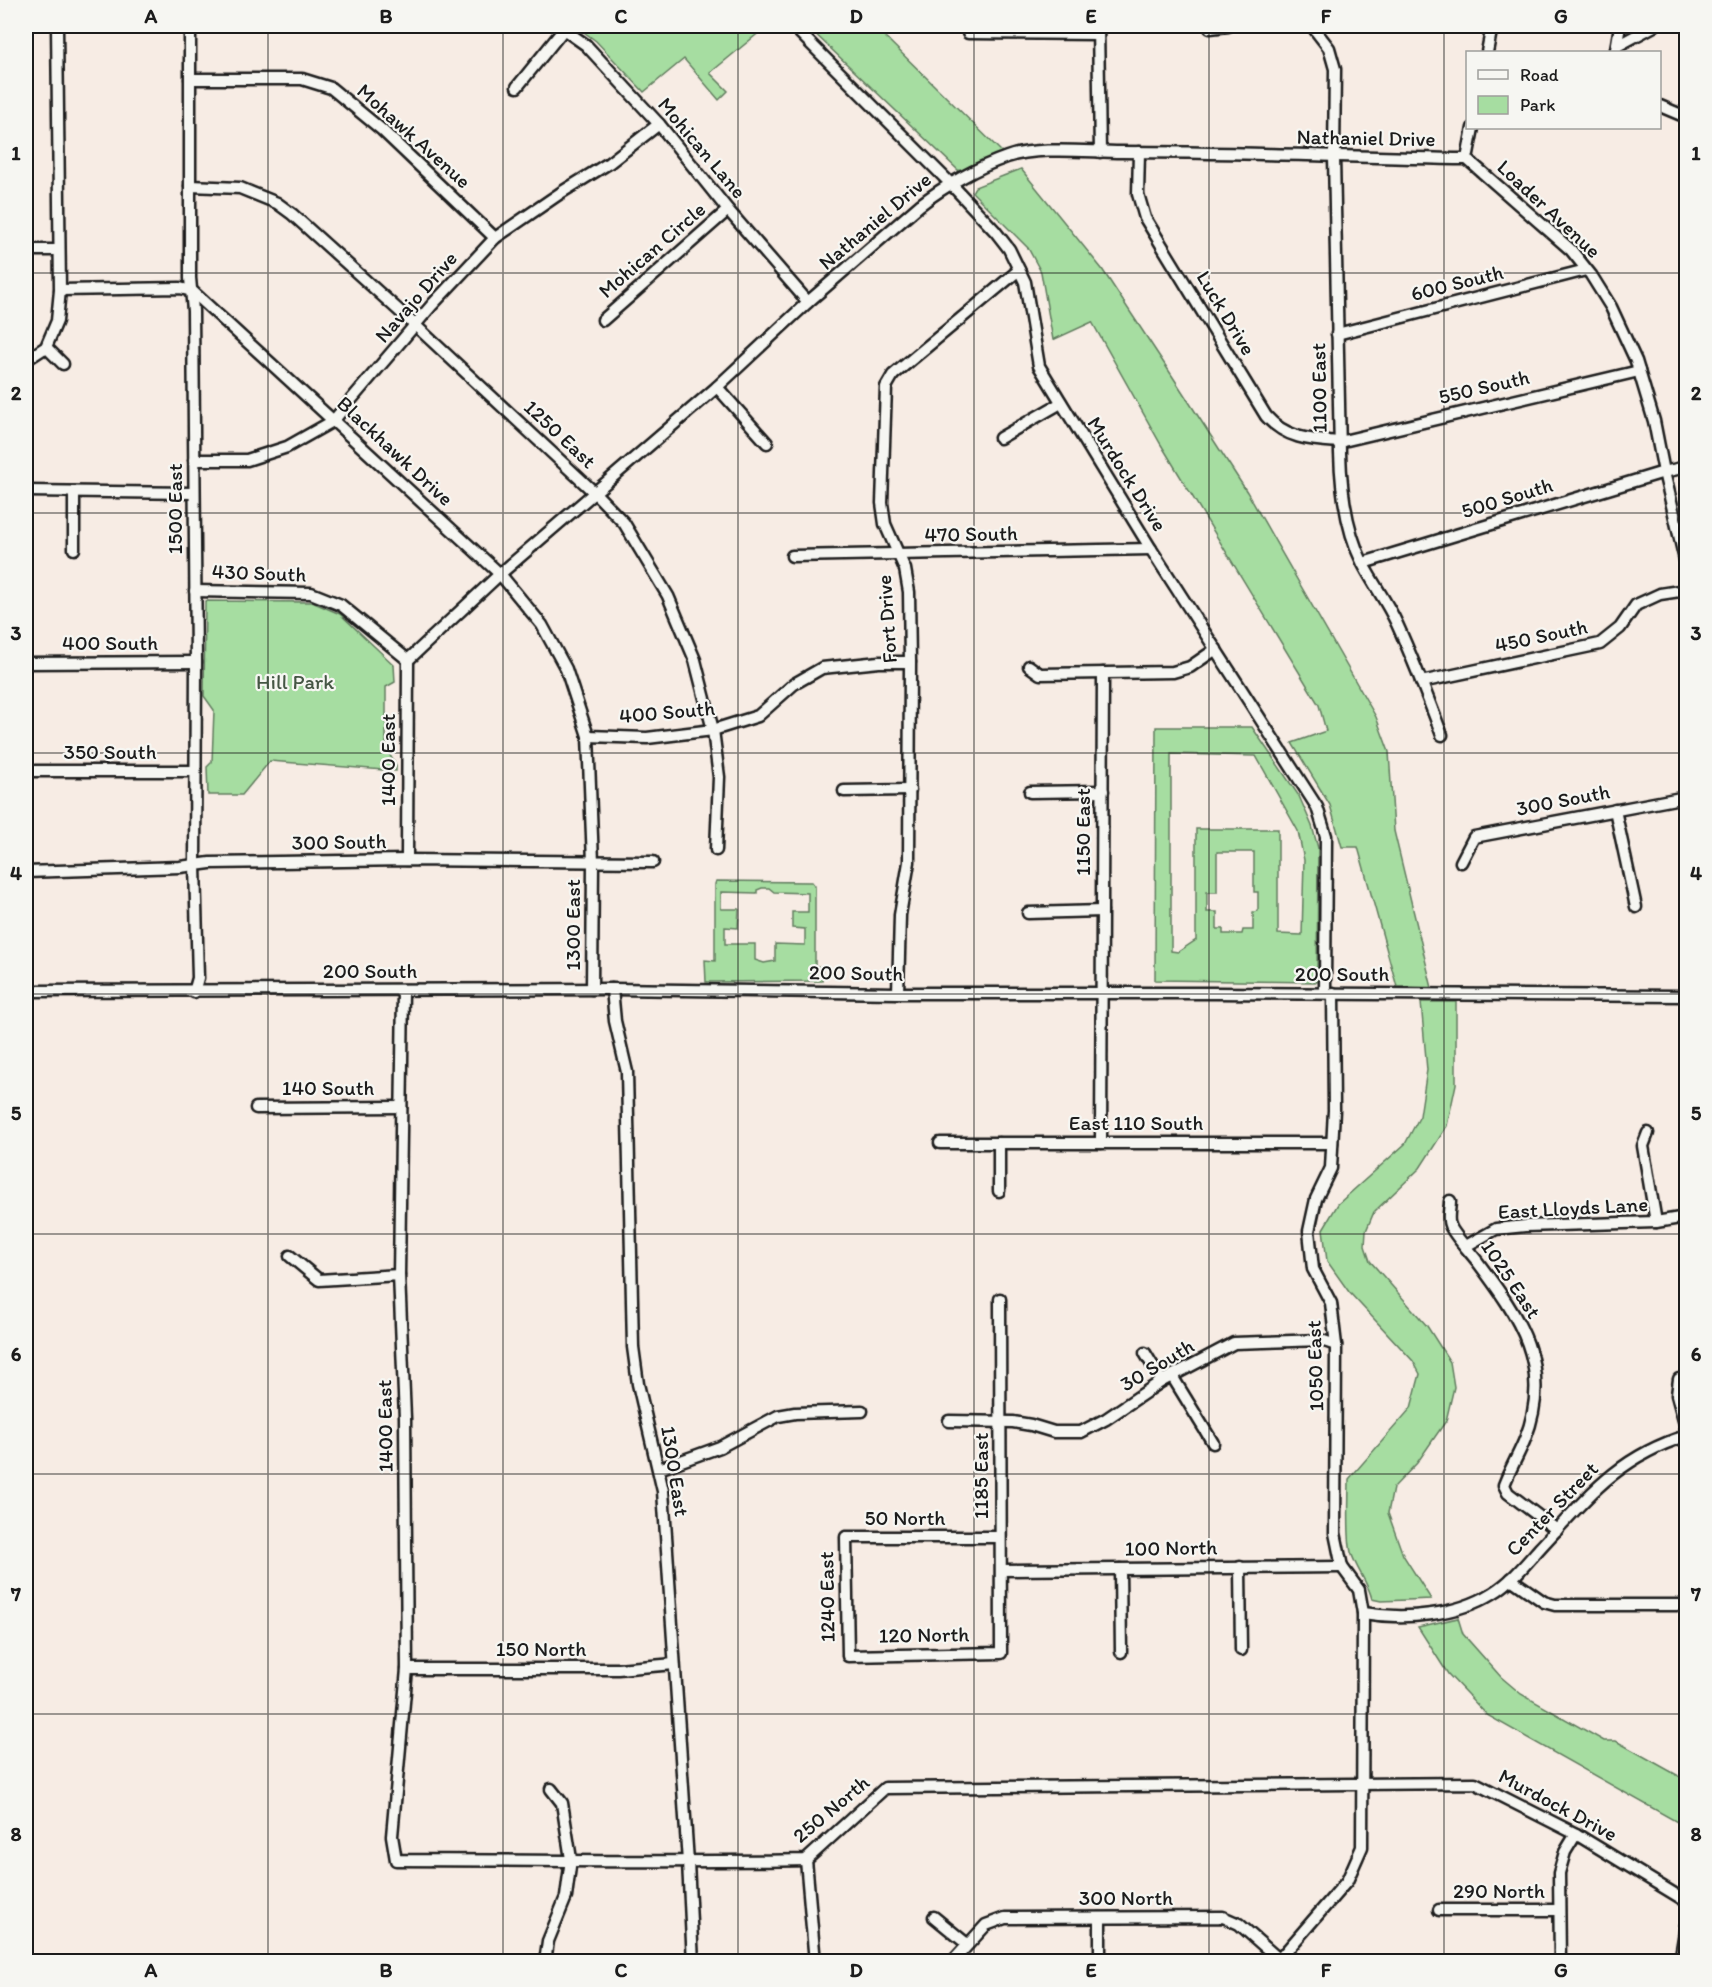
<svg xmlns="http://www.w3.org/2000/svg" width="1712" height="1987" viewBox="0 0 1712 1987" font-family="Itim,sans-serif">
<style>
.green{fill:#a6dda1;stroke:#617c5e;stroke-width:1.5;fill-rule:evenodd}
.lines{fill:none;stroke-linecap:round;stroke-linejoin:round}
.minor-casing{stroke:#1c1c1c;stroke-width:15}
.minor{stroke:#f6f6f2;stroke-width:10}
.grid{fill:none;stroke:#1c1c1c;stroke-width:1.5;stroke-opacity:0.55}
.labels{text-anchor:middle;stroke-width:4.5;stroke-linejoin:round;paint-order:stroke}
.street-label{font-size:21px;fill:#1c1c1c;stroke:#f6f6f2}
.park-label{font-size:21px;fill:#455644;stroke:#f6f6f2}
.neatline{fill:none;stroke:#1c1c1c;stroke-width:2}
.grid-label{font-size:20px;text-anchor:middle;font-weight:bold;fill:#1c1c1c}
</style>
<rect width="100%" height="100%" fill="#f7ece4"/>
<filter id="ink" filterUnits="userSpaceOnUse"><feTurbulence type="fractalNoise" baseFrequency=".0167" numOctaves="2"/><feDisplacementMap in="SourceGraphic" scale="12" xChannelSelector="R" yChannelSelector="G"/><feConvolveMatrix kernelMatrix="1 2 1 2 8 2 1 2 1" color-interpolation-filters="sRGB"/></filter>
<g filter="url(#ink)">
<g class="green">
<path d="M576,26H767L710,73L728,91L719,100L684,59L644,92L596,41Z"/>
<path d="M807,26H874L1004,154L967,172L958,170Z"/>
<path d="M1021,169L1102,269L1169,371L1247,492L1376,717L1389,752L1394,831L1432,988L1397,987L1358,847H1342L1330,805L1292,743L1326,731L1319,705L1160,443L1092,322L1053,340L1041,272L1028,248L972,192L975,187Z"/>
<path d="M205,601L312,602L340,614L394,665L395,682L386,687V749L396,765V771L270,761L242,795H208L207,767L212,762L214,710L204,696Z"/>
<path d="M1156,727H1252L1299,796L1312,826L1318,848L1317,982L1155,980ZM1171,754L1256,756L1298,831L1304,860L1302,935L1278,934V829H1196V940L1178,952L1171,951ZM1217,852H1254V892H1258V911L1253,912V930H1243L1242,934H1223V929H1217V912H1207V892H1217Z"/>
<path d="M716,881L812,882L815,886V966L822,967V981L706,982L705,960L715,961V884ZM762,888H769L774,892L808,893V912H792V928L805,929V945L775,944V961L764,963L755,960V944H725V927L738,928L739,909H721V892L757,893V890Z"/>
<path d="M1421,1002H1456V1084L1447,1126L1420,1168L1374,1212L1366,1231L1365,1246L1370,1261L1427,1326L1450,1362L1454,1387L1446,1421L1417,1463L1393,1488L1388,1513L1403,1555L1431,1599L1381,1601L1372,1599C1368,1582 1356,1569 1351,1552C1347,1536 1349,1498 1349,1479L1411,1408L1420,1374L1413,1361L1349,1292L1327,1261L1323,1229L1338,1204L1405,1144L1420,1116L1427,1070Z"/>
<path d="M1458,1618L1463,1634L1501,1677L1521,1694L1604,1741H1616L1686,1780V1827L1487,1715L1448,1674L1418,1627Z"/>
</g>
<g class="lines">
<g class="minor-casing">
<g id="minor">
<path d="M190,26V278L193,311L196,662L195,865L198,978L194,992"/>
<path d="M559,26L586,45L659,124L728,210L808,302"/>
<path d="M793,26L951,184L995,231L1009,249L1025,282L1039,366L1151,549L1317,807L1326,836L1325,993"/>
<path d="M1098,26L1100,152"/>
<path d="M1312,26L1329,48L1335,69L1334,157L1340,453C1341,491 1346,530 1363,564C1374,585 1388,604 1397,624C1414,661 1428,698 1442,735"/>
<path d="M1210,28L1228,26"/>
<path d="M968,33L1098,34"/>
<path d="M1617,46L1654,26"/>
<path d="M1616,49L1620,26"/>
<path d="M1487,52L1492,26"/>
<path d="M190,79H302L331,88L382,130L495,238"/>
<path d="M517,87L564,29"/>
<path d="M1660,106L1686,117"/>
<path d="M1139,152L1138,194L1145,218L1266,416C1286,439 1311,440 1339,442L1639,371"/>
<path d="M1467,159L1571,250L1591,275L1611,307L1636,361L1654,421L1664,472L1686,564"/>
<path d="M1467,159L1473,128"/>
<path d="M190,186L240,188L277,203L292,214L416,326L595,493L624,523L668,596L695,660L713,730L719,777L716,850"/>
<path d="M26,250H59"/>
<path d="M60,290L180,288L192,291L500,574L542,625L566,669L588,736L593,862L592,989"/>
<path d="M603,320L728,210"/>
<path d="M1337,334L1586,270"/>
<path d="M46,347L63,364"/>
<path d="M26,360L46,347L57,321L60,290L57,26"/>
<path d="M717,387L767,443"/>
<path d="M1000,438L1061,403"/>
<path d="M194,460H247L287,447L333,421L432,305L495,238L562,192L609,163L659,124"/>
<path d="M26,491L194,493"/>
<path d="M74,549V492"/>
<path d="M792,556L1151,549"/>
<path d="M1363,563L1664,472L1686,467"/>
<path d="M195,591L311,593L341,605L408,660"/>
<path d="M408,660L500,574L717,387L808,302L920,205C944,186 978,167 1007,157C1038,146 1088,152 1121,152C1236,152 1351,157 1467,159"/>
<path d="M26,663L196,662"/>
<path d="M1029,666L1040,674L1173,672L1190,667L1216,649"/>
<path d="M1421,682L1600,644L1620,628L1636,605L1660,594L1686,590"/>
<path d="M588,736L647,738L713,730L758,716L794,684L822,668L879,662H910"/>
<path d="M26,771H194"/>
<path d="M844,791L910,790"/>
<path d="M1030,792L1103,791"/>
<path d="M1615,810L1636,907"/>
<path d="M407,860L408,660"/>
<path d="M1461,862L1474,837L1686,797"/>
<path d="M26,872L180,867L210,863L407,860L653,862"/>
<path d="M1028,913L1102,911"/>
<path d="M612,989L615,1021L627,1072L633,1347L638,1384L663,1491L688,1862L693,1962"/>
<path d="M26,991L612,989L898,993H1215L1686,996"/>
<path d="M403,991L399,1275L405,1418L407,1669L392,1836L396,1860C533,1860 669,1863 806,1860L885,1788L1475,1783L1576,1834L1686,1901"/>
<path d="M898,993L900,915L909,862L910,662L909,592L905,569L885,524L882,503L886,387L893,375L1019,270"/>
<path d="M256,1108L401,1107"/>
<path d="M1648,1133L1643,1146L1656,1222"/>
<path d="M940,1143H1332"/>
<path d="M999,1143V1191"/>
<path d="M1101,1143L1103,673"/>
<path d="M1450,1201C1450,1208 1447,1219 1450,1225C1452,1233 1471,1253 1477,1261C1519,1317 1554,1366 1525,1439C1519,1454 1510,1469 1504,1485L1508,1493L1557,1530"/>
<path d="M1466,1246L1496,1229L1525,1226L1656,1222L1686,1217"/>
<path d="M290,1256L319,1280L399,1275"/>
<path d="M1000,1299L1001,1653L848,1656L846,1537H1000"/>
<path d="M1145,1353L1162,1381"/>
<path d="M1172,1376L1213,1443"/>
<path d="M1679,1379L1677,1395L1686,1428"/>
<path d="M949,1421L1013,1422L1031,1425L1054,1432H1081L1106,1419L1162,1381L1234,1343L1321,1340L1336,1345"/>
<path d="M659,1469L720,1447L778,1416L795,1413L862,1411"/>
<path d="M1240,1567L1241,1650"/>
<path d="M1120,1569L1121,1652"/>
<path d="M1002,1570L1342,1567"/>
<path d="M1511,1579L1544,1602L1555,1605H1686"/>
<path d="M1363,1613C1405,1620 1456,1616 1493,1593C1511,1582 1525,1565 1539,1549C1586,1499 1617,1457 1686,1436"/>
<path d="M407,1669H618L674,1664"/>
<path d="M806,1860L815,1962"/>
<path d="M1439,1910H1559"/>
<path d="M934,1917L967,1944"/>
<path d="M545,1962L548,1941L566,1897L571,1859L562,1803L551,1789"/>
<path d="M952,1962L986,1925L1005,1918L1223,1917L1239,1924L1282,1962"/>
<path d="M1096,1962L1100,1954V1918"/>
<path d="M1277,1962L1347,1881L1362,1847L1363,1613L1359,1590L1342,1567L1335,1533L1336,1345L1331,1303L1313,1269L1309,1231L1316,1199L1331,1168L1334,1110L1333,993"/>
<path d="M1560,1962L1559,1873L1565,1852L1576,1834"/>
<path d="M1680,1962L1686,1925"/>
</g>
</g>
<use href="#minor" class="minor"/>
</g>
</g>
<path class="grid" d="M268,26V1962M503,26V1962M738,26V1962M974,26V1962M1209,26V1962M1444,26V1962M26,273H1686M26,513H1686M26,753H1686M26,994H1686M26,1234H1686M26,1474H1686M26,1714H1686"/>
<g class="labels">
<g class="street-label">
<text transform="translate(414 136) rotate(42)" y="7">Mohawk Avenue</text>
<text transform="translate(1366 138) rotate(1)" y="7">Nathaniel Drive</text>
<text transform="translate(702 148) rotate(50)" y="7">Mohican Lane</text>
<text transform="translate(1549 209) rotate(43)" y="7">Loader Avenue</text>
<text transform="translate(875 221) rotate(-40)" y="7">Nathaniel Drive</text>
<text transform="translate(652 250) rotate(-41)" y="7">Mohican Circle</text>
<text transform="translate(1457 283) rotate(-14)" y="7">600 South</text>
<text transform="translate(416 297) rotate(-49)" y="7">Navajo Drive</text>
<text transform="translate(1226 313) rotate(59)" y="7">Luck Drive</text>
<text transform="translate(1484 387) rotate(-13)" y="7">550 South</text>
<text transform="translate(1319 388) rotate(-91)" y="7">1100 East</text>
<text transform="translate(560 434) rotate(43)" y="7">1250 East</text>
<text transform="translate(395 451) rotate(43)" y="7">Blackhawk Drive</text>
<text transform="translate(1127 474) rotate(58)" y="7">Murdock Drive</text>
<text transform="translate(1507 498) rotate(-17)" y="7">500 South</text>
<text transform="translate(175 509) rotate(-90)" y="7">1500 East</text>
<text transform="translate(971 534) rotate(-1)" y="7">470 South</text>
<text transform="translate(259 573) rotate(2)" y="7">430 South</text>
<text transform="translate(887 619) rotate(-94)" y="7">Fort Drive</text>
<text transform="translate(1541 636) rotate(-12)" y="7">450 South</text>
<text x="110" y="650">400 South</text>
<text transform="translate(667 712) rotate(-5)" y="7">400 South</text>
<text x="110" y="759">350 South</text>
<text transform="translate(388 760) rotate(-90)" y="7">1400 East</text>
<text transform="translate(1563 800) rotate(-11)" y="7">300 South</text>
<text transform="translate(1083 832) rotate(-90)" y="7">1150 East</text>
<text transform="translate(339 842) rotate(-1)" y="7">300 South</text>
<text transform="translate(573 925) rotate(-90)" y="7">1300 East</text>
<text x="370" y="978">200 South</text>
<text transform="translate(856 973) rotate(1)" y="7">200 South</text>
<text x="1342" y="981">200 South</text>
<text x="328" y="1095">140 South</text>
<text x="1136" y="1130">East 110 South</text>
<text transform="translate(1573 1208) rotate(-3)" y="7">East Lloyds Lane</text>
<text transform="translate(1511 1279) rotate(56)" y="7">1025 East</text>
<text transform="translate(1157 1365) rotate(-31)" y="7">30 South</text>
<text transform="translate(1315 1366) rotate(-92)" y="7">1050 East</text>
<text transform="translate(385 1426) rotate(-91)" y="7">1400 East</text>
<text transform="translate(675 1471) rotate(81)" y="7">1300 East</text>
<text transform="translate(981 1476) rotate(-90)" y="7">1185 East</text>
<text transform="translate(1552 1509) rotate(-46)" y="7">Center Street</text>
<text x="905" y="1525">50 North</text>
<text transform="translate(1171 1548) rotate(-1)" y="7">100 North</text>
<text transform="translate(827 1597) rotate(-91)" y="7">1240 East</text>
<text transform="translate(924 1635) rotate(-1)" y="7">120 North</text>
<text x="541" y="1656">150 North</text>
<text transform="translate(1558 1805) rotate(28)" y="7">Murdock Drive</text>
<text transform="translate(831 1809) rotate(-40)" y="7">250 North</text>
<text x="1499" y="1898">290 North</text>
<text x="1126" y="1905">300 North</text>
</g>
<g class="park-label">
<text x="295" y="689">Hill Park</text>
</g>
</g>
<rect width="1712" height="1987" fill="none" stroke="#f6f6f2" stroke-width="66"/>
<rect x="1466" y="51" width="195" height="78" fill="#f6f6f2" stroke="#9f9f9c" stroke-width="1.5"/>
<rect x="1478" y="70" width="30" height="9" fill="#f6f6f2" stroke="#9f9f9c" stroke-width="1.5"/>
<text x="1520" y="81" font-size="18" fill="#1c1c1c">Road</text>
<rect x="1478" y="96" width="30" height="18" fill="#a6dda1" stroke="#9f9f9c" stroke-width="1.5"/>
<text x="1520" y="111" font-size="18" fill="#1c1c1c">Park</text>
<rect x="33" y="33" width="1646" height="1921" class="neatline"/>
<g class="grid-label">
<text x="151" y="23">A</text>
<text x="386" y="23">B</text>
<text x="621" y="23">C</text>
<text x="856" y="23">D</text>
<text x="1091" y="23">E</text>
<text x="1326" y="23">F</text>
<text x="1561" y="23">G</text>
<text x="16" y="160">1</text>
<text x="1696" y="160">1</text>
<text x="16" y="400">2</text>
<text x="1696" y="400">2</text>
<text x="16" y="640">3</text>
<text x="1696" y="640">3</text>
<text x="16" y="880">4</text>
<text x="1696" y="880">4</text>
<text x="16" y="1120">5</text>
<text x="1696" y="1120">5</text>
<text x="16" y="1361">6</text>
<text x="1696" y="1361">6</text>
<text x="16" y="1601">7</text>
<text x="1696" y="1601">7</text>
<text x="16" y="1841">8</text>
<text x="1696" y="1841">8</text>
<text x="151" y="1977">A</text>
<text x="386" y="1977">B</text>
<text x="621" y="1977">C</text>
<text x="856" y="1977">D</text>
<text x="1091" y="1977">E</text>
<text x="1326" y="1977">F</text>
<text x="1561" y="1977">G</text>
</g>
</svg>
